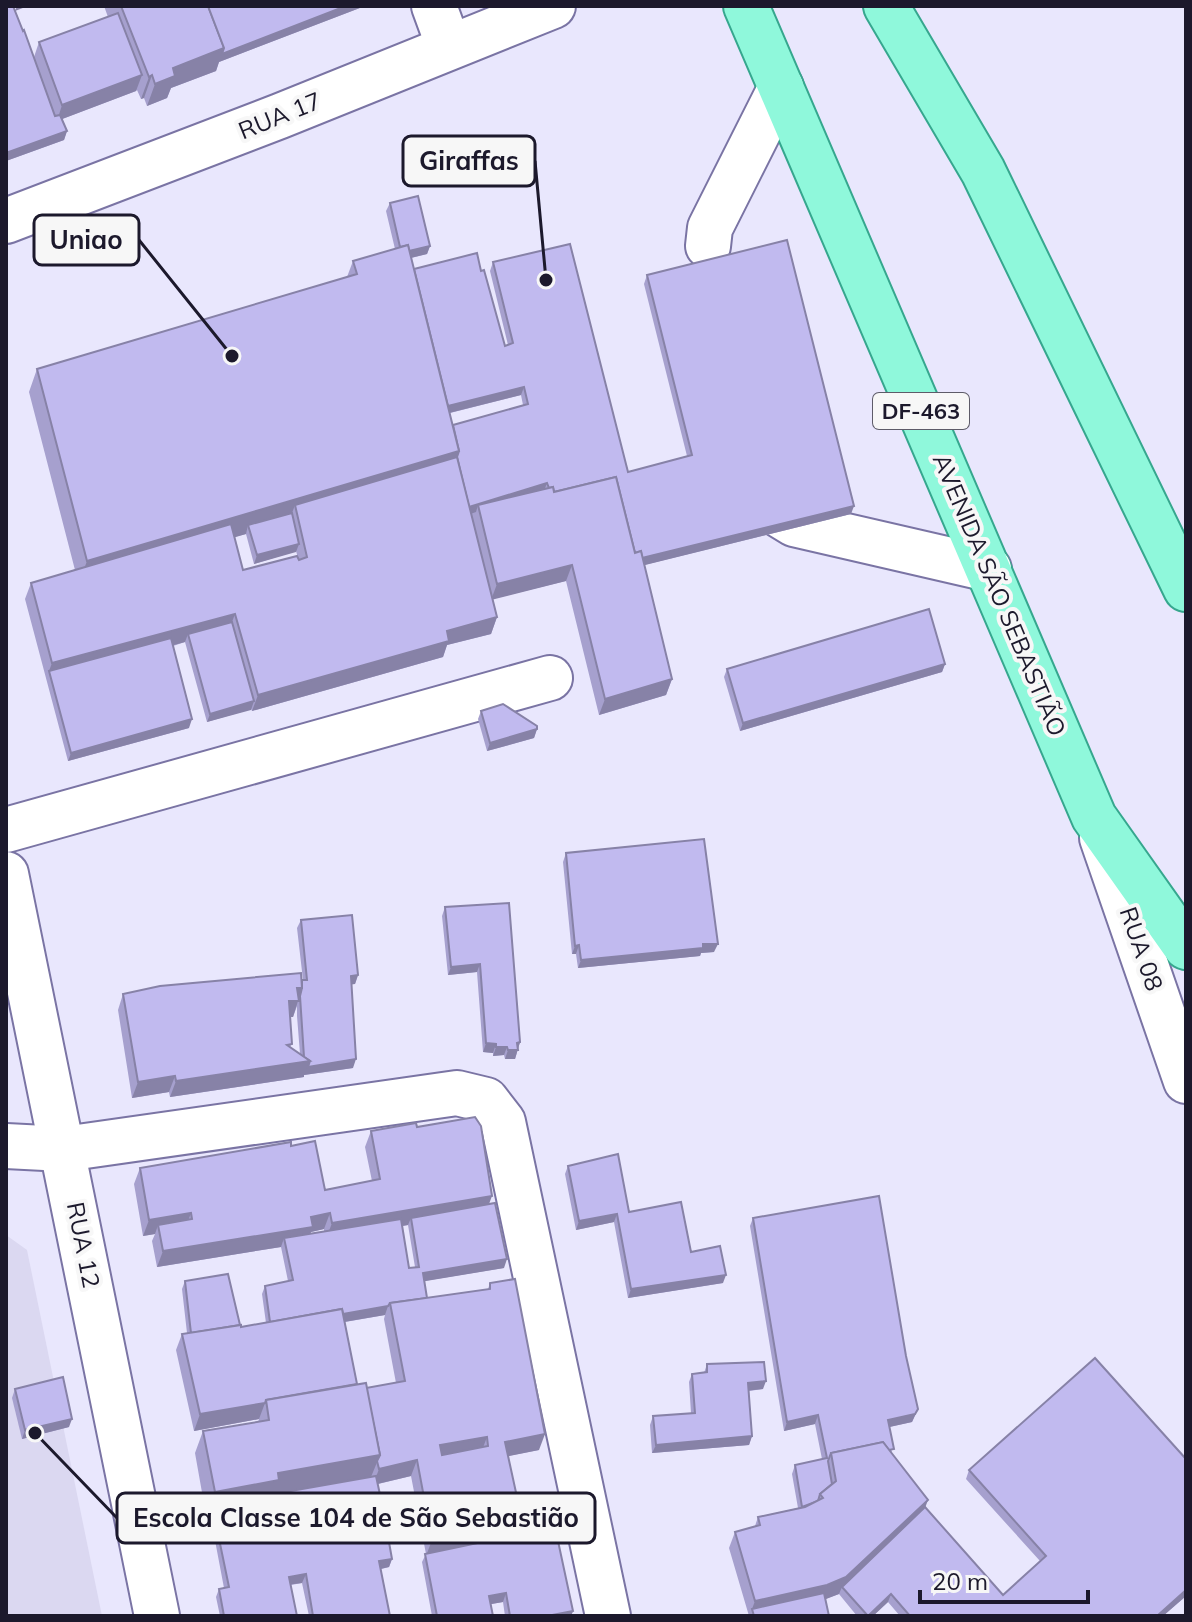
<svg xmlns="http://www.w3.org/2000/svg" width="1192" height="1622" viewBox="0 0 1192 1622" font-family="Mulish,sans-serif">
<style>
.built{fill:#dbd8f1}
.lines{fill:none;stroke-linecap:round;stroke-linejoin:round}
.minor-casing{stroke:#7a74a4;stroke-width:48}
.major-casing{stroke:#36a78e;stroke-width:48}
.minor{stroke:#fff;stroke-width:44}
.major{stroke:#8ff8db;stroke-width:44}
.wall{fill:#a6a0ce;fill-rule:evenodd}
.shaded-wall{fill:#8782a7}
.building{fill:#c1baef;stroke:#8782a7;stroke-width:2;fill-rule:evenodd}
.labels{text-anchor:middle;stroke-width:8;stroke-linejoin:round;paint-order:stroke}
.shield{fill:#f7f7f7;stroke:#5e5c69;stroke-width:2}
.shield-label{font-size:22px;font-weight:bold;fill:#1c192c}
.street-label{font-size:24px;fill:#1c192c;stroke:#f7f7f7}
.leader{fill:none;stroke:#1c192c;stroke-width:3}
.callout-dot{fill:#1c192c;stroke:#f7f7f7;stroke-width:3}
.callout{fill:#f7f7f7;stroke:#1c192c;stroke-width:3}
.callout-label{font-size:26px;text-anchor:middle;font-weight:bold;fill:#1c192c}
</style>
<rect width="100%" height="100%" fill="#e9e7fd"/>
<path class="built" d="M6,1235L27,1250L102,1616H6Z"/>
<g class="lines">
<g class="minor-casing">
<g id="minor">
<path d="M434,6L449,47"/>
<path d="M6,221L280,116L553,6"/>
<path d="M708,246L710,228L781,87"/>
<path d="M771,510L794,524L989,569"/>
<path d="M6,830L550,678"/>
<path d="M1102,838L1186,1081"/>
<path d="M6,874L157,1616"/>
<path d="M6,1146L64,1149L457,1093L486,1100L503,1122L608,1616"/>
</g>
</g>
<g class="major-casing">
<g id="major">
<path d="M746,6L1094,817L1186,947"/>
<path d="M886,6L983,171L1186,589"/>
</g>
</g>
<use href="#minor" class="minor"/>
<use href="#major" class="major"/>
</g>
<g class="wall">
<path d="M6,6L23,31L34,57L39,42L108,17L104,6H365L219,62L216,71L171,88L167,98L147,106L144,98L141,99L137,90L136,91L62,119L67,131L64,140L6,161Z"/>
<path d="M390,203L430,246L427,254L411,258L414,269L481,271L505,346L508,345L490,271L493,262L628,472L687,456L644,284L647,275L851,514L644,565L672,679L666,695L599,715L566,581L492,599L497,617L491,634L447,645L443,657L252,711L251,709L207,722L185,642L173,646L189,728L68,761L25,599L31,583L75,570L29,392L37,369L347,277L353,261L395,249L386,211ZM521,395L523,405L453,425L450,413ZM246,534L254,564L296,551L298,558L243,570L234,537Z"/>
<path d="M945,664L942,672L740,731L724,677L727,669Z"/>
<path d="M481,711L537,729L534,738L487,751L478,719Z"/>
<path d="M566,853L714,952L701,953L700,956L578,968L576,954H572L563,862Z"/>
<path d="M509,903L520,1042L515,1059H505L504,1055L493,1056V1053L483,1052L477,972L448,975L442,916L445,907Z"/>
<path d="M301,920L358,975L355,984H351L353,1068L304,1075V1077L170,1097L169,1092L132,1098L118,1010L123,994L303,980L297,928ZM297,1006V1016L300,1054L290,1047L292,1044L290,1017H293Z"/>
<path d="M417,1127L489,1204L504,1268L424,1281L427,1298L488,1289L490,1283L539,1450L508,1456L517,1535L573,1611L571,1616H505L503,1602L491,1604L493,1616H432L422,1562L426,1554L411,1476L378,1484L382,1504L379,1513L365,1515L369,1534L392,1559L389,1567L381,1569L390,1616H309L302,1583L291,1585L297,1616H220L216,1597L219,1589L224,1588L210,1514L206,1515L195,1453L203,1431L258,1422L259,1419L194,1431L176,1350L182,1334L187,1333L182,1289L185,1281L241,1327L266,1323L262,1294L265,1286L288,1281L281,1247L157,1267L152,1241L155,1234L143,1236L134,1184L140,1168L291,1146L325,1190L372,1181L365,1147L371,1131ZM408,1225L415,1267L409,1268L402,1226ZM324,1229V1232L310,1234L311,1232ZM385,1315L384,1319L396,1383L366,1388L357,1384L345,1322Z"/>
<path d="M568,1166L629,1212L691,1252L723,1283L628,1298L614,1222L576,1230L565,1174Z"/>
<path d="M753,1218L906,1356L918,1409L912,1422L889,1427L892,1454L925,1507L1003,1595L1040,1561L966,1479L969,1470L1186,1596L1163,1616H900L888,1602L873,1616H857L839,1594L825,1599L829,1616H749L729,1548L735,1532L755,1526L758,1517L798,1508L792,1474L795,1465L822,1459L815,1424L784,1431L750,1226Z"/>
<path d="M707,1364L763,1389L749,1391L752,1436L749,1445L652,1453L650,1425L653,1416L691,1413L689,1382L692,1374L704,1373Z"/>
<path d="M15,1389L69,1427L22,1439L12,1398Z"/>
</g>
<g class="shaded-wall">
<path d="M17,6H28L15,11Z"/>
<path d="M346,6H365L219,62L216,71L171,88L167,98L147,106L155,84L173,68L224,48Z"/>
<path d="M142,75L136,91L57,121L62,105Z"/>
<path d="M152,75L144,98L141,99L149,77Z"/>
<path d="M67,131L64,140L6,161V153Z"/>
<path d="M430,246L427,254L398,261L402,253Z"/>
<path d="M524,387L521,395L437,416L440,408Z"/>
<path d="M459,451L451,473L295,505L289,521L248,525L246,534L79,583L87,561Z"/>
<path d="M547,483L544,491L478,505L476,512L462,517L465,508Z"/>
<path d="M854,506L851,514L629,569L632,560Z"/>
<path d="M299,544L296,552L254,564L257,555Z"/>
<path d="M572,565L566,581L491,600L497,584Z"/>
<path d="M235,614L229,630L188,634L185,642L51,678L49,671L52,663Z"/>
<path d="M497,617L491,634L447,645L443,657L252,711L258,695L447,631Z"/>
<path d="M945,664L942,672L740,731L743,723Z"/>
<path d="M672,679L666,695L599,715L605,699Z"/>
<path d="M254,701L251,710L207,722L210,714Z"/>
<path d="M192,719L189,728L68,761L71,753Z"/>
<path d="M537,729L534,738L487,751L490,743Z"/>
<path d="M703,944H718L714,952L701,953L700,956L578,968L581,960Z"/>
<path d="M579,945L576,954H572L575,946Z"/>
<path d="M480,964L477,972L448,975L451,967Z"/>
<path d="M358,975L355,984L348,985L351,976Z"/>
<path d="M297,988H302L293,1017H283L289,1001Z"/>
<path d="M520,1042L515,1059H505L508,1050Z"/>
<path d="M486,1043L496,1044L493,1053L483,1052Z"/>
<path d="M496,1047H507L504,1055L493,1056Z"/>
<path d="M356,1059L353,1068L304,1075V1077L170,1097L176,1081L310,1061Z"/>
<path d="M175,1076L169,1092L132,1098L138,1082Z"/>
<path d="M492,1196L486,1212L411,1218L408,1225L326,1239L332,1223Z"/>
<path d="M191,1213L185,1229L158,1225L155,1234L143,1236L149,1220Z"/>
<path d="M330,1213L324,1229L311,1232L307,1243L284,1238L281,1247L157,1267L163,1251Z"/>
<path d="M617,1214L614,1222L576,1230L579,1221Z"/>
<path d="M507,1259L504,1268L420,1282L423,1273Z"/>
<path d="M726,1275L723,1283L628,1298L631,1289Z"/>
<path d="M388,1306L385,1315L267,1335L270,1326Z"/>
<path d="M766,1381L763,1389L745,1391L748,1383Z"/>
<path d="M265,1403L259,1419L194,1431L200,1414Z"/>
<path d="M918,1409L912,1422L885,1428L888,1420Z"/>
<path d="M818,1415L815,1424L784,1431L787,1422Z"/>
<path d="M72,1419L69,1427L22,1439L25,1430Z"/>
<path d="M545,1434L539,1450L500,1458L505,1442Z"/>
<path d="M752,1436L749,1445L652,1453L656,1445Z"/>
<path d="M487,1437L481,1453L434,1461L440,1445Z"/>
<path d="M380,1455L371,1477L212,1505L210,1514L206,1515L215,1492L278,1473Z"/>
<path d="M417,1460L411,1476L373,1485L379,1469Z"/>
<path d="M928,1500L922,1516L842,1587L839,1594L821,1601L752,1609L755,1601Z"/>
<path d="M382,1504L379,1513L361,1516L364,1508Z"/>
<path d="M522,1520L516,1536L426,1556L432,1540Z"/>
<path d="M392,1559L389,1567L376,1570L379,1561Z"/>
<path d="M306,1574L302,1583L286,1585L289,1577Z"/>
<path d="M1186,1590V1596L1163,1616H1157Z"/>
<path d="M506,1593L503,1602L486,1605L489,1596Z"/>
<path d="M891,1594L888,1602L873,1616H867Z"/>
<path d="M573,1611L571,1616H547Z"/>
</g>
<g class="building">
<path d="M6,6H13L23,31L24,30L55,116L60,115L67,131L6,153Z"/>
<path d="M121,6H208L224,48L173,68L175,76L155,84L152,75L149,77Z"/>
<path d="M208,6H346L222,54L224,48Z"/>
<path d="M118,13L142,75L62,105L39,42Z"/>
<path d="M418,196L430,246L409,251L408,245L400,247L390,203Z"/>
<path d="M787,240L854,506L642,558L641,551L635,553L616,477L554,492L553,487L549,488L547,483L469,507L457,457L459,451L453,425L528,404L524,387L448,406L414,269L477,253L481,271L484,270L505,346L513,343L493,262L570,244L628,472L692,455L647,275Z"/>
<path d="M408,245L459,451L87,561L37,369L357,274L353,261Z"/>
<path d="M457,457L497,617L447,631L449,641L258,695L235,614L52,663L31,583L231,524L243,570L297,556L299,560L307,557L295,505Z"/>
<path d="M616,477L635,553L641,551L672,679L605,699L572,565L497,584L478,505L553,487L554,492Z"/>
<path d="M292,513L299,544L257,555L248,525Z"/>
<path d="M929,609L945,664L743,723L727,669Z"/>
<path d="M232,622L254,701L210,714L188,634Z"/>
<path d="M171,638L192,719L71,753L49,671Z"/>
<path d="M503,704L537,726V729L490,743L481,711Z"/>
<path d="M704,839L718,944H703V948L581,960L579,945L575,946L566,853Z"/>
<path d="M509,903L520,1042L517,1043L518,1050H508L507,1047H496V1044L486,1043L480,964L451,967L445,907Z"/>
<path d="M352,915L358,975L351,976L356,1059L308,1067L310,1061L304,1057L300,996L302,988V980H307L301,920Z"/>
<path d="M301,973L302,988H297L299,1001H289L292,1044L287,1045L310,1061L176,1081L175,1076L138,1082L123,994L160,986Z"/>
<path d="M475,1117L481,1126L492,1196L332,1223L330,1213L311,1217L313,1227L163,1251L158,1225L192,1219L191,1213L149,1220L140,1168L291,1142V1146L315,1141L325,1190L380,1179L371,1131L416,1123L417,1127Z"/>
<path d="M618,1154L629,1212L681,1202L691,1252L720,1246L726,1275L631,1289L617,1214L579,1221L568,1166Z"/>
<path d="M879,1196L906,1356L918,1409L915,1414L888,1420L894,1449L889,1450L883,1442L831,1453L828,1461L832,1484L820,1494L818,1501L802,1507L795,1465L827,1458L818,1415L787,1422L753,1218Z"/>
<path d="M495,1203L507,1259L423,1273L427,1298L390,1303L388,1306L343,1314L342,1309L270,1322L265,1286L293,1280L284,1238L401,1219L409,1268L419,1267L411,1218Z"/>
<path d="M228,1274L240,1325L191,1333L185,1281Z"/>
<path d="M515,1279L545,1434L505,1442L522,1520L432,1540L417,1460L379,1469L377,1461L380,1455L366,1388L405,1381L390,1303L490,1289V1283ZM487,1437L488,1446L442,1455L440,1445Z"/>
<path d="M342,1309L357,1384L266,1400L265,1403L200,1414L182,1334L241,1325V1327Z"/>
<path d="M1095,1358L1186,1459V1590L1157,1616H910L891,1594L868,1616L842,1587L925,1507L1003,1595L1046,1556L969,1470Z"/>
<path d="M764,1362L766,1381L748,1383L752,1436L656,1445L653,1416L695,1413L692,1374L707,1372V1364Z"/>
<path d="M63,1377L72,1419L25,1430L15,1389Z"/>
<path d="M366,1383L380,1455L278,1473L279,1480L215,1492L203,1431L269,1420L266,1400Z"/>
<path d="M883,1442L928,1500L846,1577L827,1585L755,1601L735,1532L760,1525L758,1517L805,1507L823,1498L820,1494L836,1481L831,1453Z"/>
<path d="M376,1476L382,1504L364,1508L369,1534L387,1531L392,1559L379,1561L390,1616H313L306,1574L289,1577L297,1616H224L219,1589L229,1587L212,1505Z"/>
<path d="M555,1527L573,1611L547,1616H510L506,1593L489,1596L493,1616H437L425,1554Z"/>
<path d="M824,1593L829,1616H754L752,1609Z"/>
</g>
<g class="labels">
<rect class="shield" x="873" y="393" width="96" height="36" rx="6"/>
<g class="shield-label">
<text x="921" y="419">DF-463</text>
</g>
<g class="street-label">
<text transform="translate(280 116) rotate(-22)" y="8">RUA 17</text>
<text transform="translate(999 595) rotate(67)" y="8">AVENIDA SÃO SEBASTIÃO</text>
<text transform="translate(1141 949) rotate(71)" y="8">RUA 08</text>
<text transform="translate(83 1245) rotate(79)" y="8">RUA 12</text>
</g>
</g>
<path class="leader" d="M546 280L535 161M232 356L139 240M35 1433L117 1518"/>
<g class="callout-dot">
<circle cx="546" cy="280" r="8"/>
<circle cx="232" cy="356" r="8"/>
<circle cx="35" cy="1433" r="8"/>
</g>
<g class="callout">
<rect x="403" y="136" width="132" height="50" rx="8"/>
<rect x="34" y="215" width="105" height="50" rx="8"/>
<rect x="117" y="1493" width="478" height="50" rx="8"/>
</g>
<g class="callout-label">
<text x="469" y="170">Giraffas</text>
<text x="86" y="249">Uniao</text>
<text x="356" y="1527">Escola Classe 104 de São Sebastião</text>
</g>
<rect width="1192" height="1622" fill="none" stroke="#1c192c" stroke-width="16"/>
<path d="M920 1590v12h168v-12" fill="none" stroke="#1c192c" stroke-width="4"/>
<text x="932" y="1590" font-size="24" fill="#1c192c" stroke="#f7f7f7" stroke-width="6" paint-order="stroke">20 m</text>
</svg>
